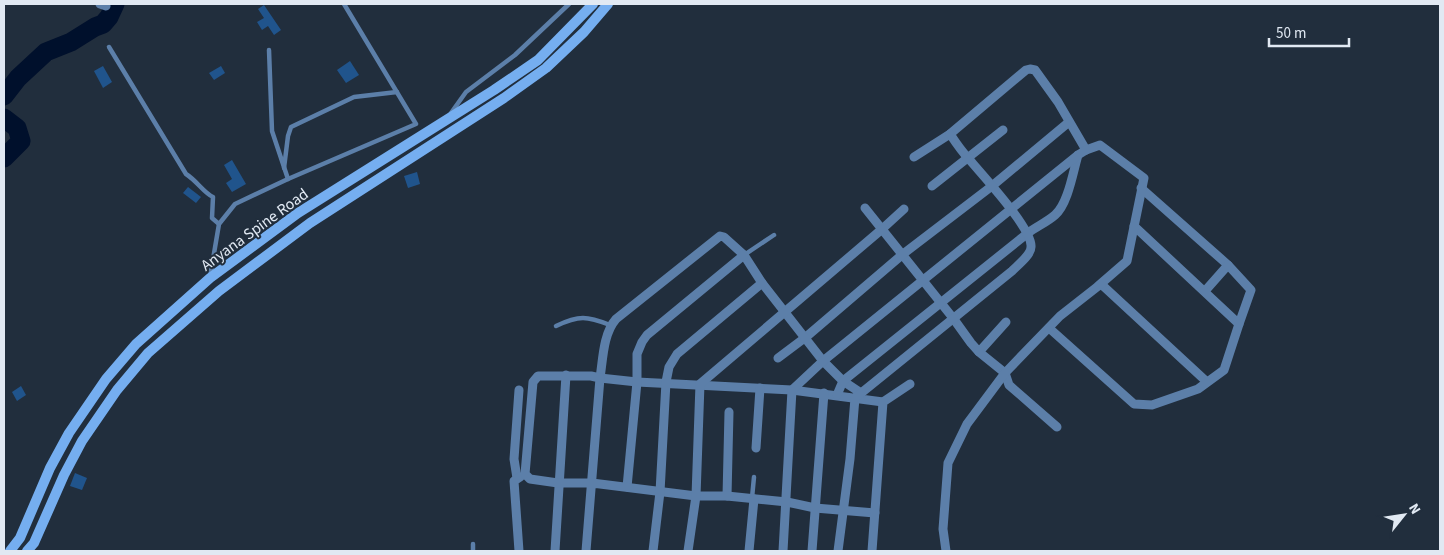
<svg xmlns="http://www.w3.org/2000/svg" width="1444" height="555" viewBox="0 0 1444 555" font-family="'Source Sans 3',sans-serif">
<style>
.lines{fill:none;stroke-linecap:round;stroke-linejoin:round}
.river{stroke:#00102c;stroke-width:19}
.building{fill:#20548c}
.service{stroke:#5c7fa9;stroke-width:4.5}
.minor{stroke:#5c7fa9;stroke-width:9}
.secondary{stroke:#75aef0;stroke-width:10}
.labels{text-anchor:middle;stroke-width:4;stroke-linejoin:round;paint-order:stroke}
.street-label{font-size:16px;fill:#e1e9f3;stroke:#212e3d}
</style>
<rect width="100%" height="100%" fill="#212e3d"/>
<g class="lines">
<g class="river">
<path d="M4,96L18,78L46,52L71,42L95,27L103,24L109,17L115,4"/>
<path d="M4,118L17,128L21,141L4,158"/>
</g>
</g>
<g class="building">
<path d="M264,5L281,30L274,35L268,26L262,30L257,22L264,18L258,9Z"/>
<path d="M350,61L359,75L346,83L337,70Z"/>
<path d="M103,66L112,82L103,88L94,71Z"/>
<path d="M221,66L225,73L214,80L209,73Z"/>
<path d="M232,160L246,184L232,192L226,183L232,179L224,165Z"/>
<path d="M417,172L420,184L408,188L404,176Z"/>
<path d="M188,187L201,197L196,203L183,193Z"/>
<path d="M21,386L26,395L17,401L12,392Z"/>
<path d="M75,473L87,478L82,490L70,486Z"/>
</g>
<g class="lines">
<g class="service">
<path d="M109,47L186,174C197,181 204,193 213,197L212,218L219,224"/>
<path d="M269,50L272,131L288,179"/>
<path d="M451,113L466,92L515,55L569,4"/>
<path d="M284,168L288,136L291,127L354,97L397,92"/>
<path d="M744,255L774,235"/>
<path d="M210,277L219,224L235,204L288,179L416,124L344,4"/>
<path d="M556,326C579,315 587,316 610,325"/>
<path d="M752,498L754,477"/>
<path d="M473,551V544"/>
</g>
<g class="minor">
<path d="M100,4L106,6"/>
<path d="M914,157L950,134L1026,70L1030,69L1035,70L1058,102L1086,150"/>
<path d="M932,186L1003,130"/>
<path d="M1141,188L1228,265L1205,291"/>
<path d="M865,208L953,318L971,343L979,352L1005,373L1009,385L1057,427"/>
<path d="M1134,226L1239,324L1251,290L1228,265"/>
<path d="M1101,284L1207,382"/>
<path d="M1049,328L1134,404L1152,405L1198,389L1224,370L1239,324"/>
<path d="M979,352L1006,322"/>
<path d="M778,358L806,337L903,254L992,186L1069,122"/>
<path d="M861,393L843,381L823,361L762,283L744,255L724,237L720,236L616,319C603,334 603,359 600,378L637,382L792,390L883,402"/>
<path d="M837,395L843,381L1028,233C1036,227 1047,222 1055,215C1068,204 1073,172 1078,155"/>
<path d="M756,448L760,388"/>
<path d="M517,478L514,459L519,390"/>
<path d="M627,487L637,382V354L642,342L647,335L744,255"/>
<path d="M727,496L729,412"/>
<path d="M519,551L514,481L520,477"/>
<path d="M555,551L566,375"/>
<path d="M586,551L600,378L591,376H538L533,382L525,474L530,479L558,483H592L696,496H727L787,502L815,508L875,513"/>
<path d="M653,551L660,492L666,382L669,367L677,354L762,283"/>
<path d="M688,551L696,496L700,384L881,230L904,209"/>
<path d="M749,551L754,499"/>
<path d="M783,551L792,390L823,361L1078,155L1086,150L1100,145L1144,178L1127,261L1097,287L1060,316L1005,373L967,424L948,463L943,529L946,551"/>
<path d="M812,551L824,393"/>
<path d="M838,551L850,459L855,398L1012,271C1018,265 1031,255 1031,247C1033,229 982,175 969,159C962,152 956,143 950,134"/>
<path d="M872,551L883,402L910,384"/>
</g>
<g class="secondary">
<path d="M10,551L20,538L50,468L69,433L106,379L136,344L210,278L298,213L494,90L538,60L593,4"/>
<path d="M27,551L34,543L64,475L82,441L117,390L148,353L219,291L310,223L504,98L546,68L584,32L608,4"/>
</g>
</g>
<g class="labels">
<g class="street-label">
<text transform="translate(254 229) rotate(-36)" y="6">Anyana Spine Road</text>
</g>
</g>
<rect width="1444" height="555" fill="none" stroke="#e1e9f3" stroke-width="10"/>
<g transform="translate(1404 515) rotate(60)" stroke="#212e3d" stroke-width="4" paint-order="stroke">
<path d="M0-4L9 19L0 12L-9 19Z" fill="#e1e9f3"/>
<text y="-8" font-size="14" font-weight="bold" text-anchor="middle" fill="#e1e9f3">N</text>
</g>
<path d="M1269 38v8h80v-8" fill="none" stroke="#e1e9f3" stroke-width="2.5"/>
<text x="1276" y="38" font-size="15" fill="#e1e9f3" stroke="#212e3d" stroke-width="4" paint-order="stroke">50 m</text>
</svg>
